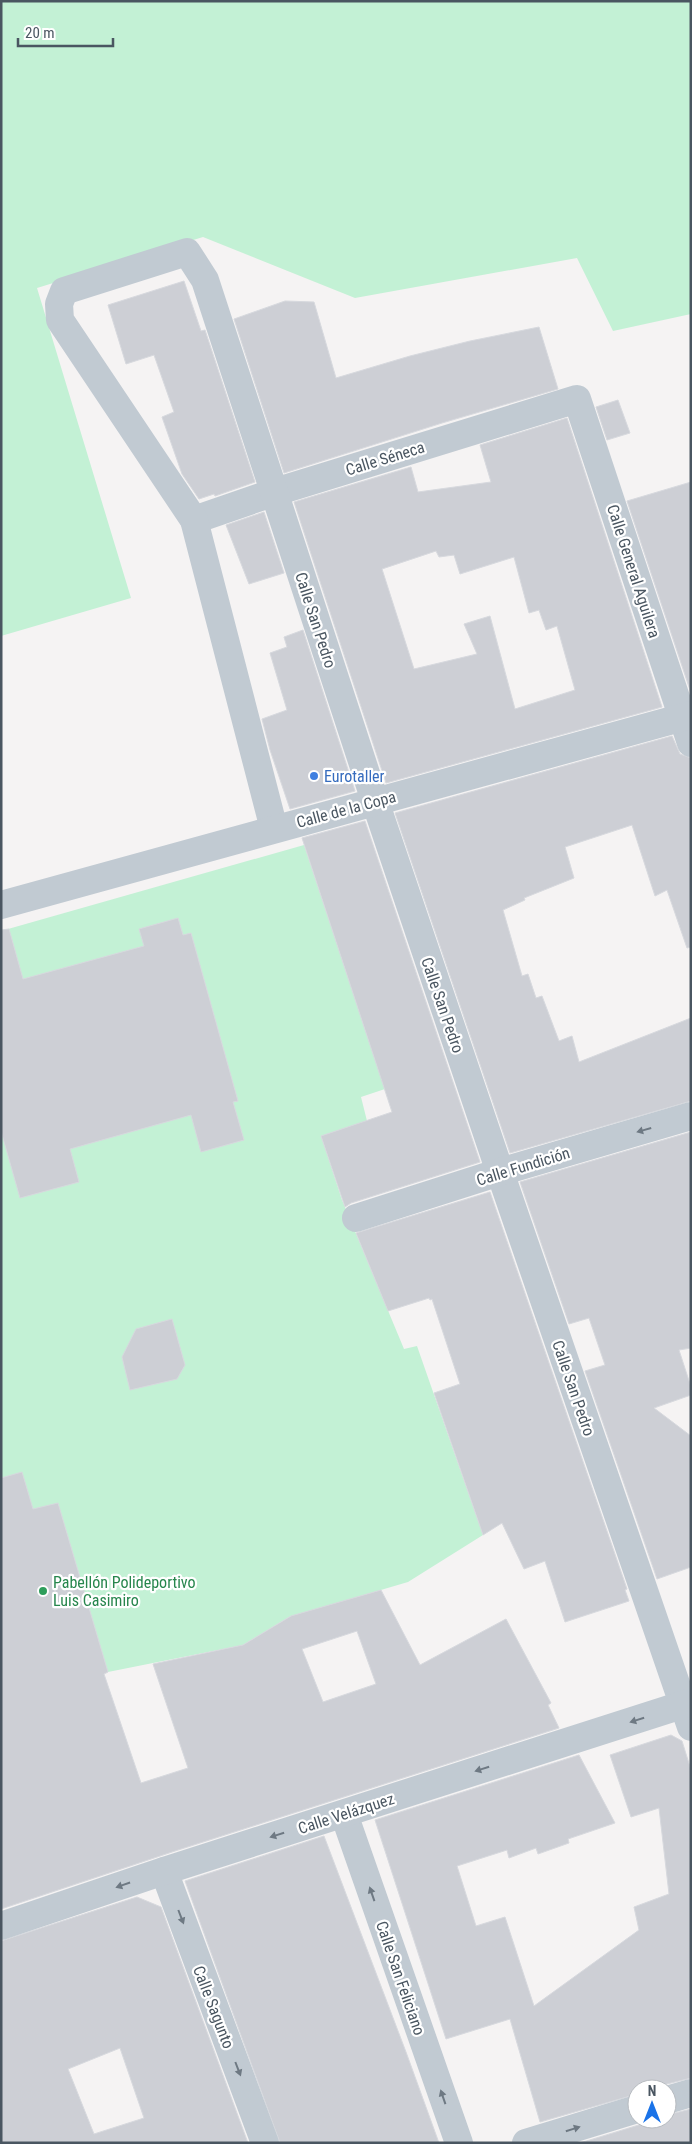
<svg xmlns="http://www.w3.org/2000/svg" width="692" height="2144" viewBox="0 0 692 2144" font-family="'Roboto Condensed',sans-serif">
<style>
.green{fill:#c3f1d5}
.building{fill:#cdcfd5;stroke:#d7d9de;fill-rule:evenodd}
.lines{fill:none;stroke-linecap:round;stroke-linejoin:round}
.street{stroke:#c1cad2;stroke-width:28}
.oneway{fill:#6e7983}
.shop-dot{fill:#3f7fe0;stroke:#fff;stroke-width:2}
.leisure-dot{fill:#2e9e5b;stroke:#fff;stroke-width:2}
.labels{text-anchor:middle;stroke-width:4.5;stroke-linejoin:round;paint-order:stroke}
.street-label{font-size:16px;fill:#4a5661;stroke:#fff}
.shop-label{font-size:16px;fill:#366cbe;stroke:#fff;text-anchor:start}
.leisure-label{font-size:16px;fill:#27864d;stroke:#fff;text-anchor:start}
</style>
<rect width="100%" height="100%" fill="#f5f3f3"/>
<g class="green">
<path d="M1,1H691V314L613,331L577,258L355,298L203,237L37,288L131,598L1,636Z"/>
<path d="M304,845L385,1089L361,1097L367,1121L321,1136L342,1200L404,1349L417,1346L483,1535L408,1582L289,1617L243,1645L108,1672L1,1701V931Z"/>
</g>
<g class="building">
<path d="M184,281L201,331L205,330L255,482L215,496L214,494L199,499L182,474L162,417L174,412L154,355L126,364L108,305Z"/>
<path d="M285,301L314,302L336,378L410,356L470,341L539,327L558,389L442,423L284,473L234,319Z"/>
<path d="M618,400L630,433L607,440L596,407Z"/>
<path d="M567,418L662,707L386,783L294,502L411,467L418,492L491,482L480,445ZM436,551L439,557L454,555L460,574L514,557L529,613L539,610L546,630L557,626L575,690L515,709L490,616L464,624L477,654L414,669L382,569Z"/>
<path d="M691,482V693L627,501Z"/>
<path d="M264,512L284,573L249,584L226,525Z"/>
<path d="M303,630L355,791L290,809L270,750L262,719L287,710L270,653L287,647L284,637Z"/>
<path d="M672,736L680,754L691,758V947L687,948L667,890L655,896L632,825L565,847L574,878L524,898L525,900L503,910L522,976L528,974L536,998L542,996L559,1041L572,1036L579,1062L691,1018V1101L510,1153L395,813Z"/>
<path d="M365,821L480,1162L351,1203L345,1207L321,1136L392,1112L302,838Z"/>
<path d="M178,918L183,935L191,933L238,1101L233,1102L244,1140L201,1152L191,1115L70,1149L79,1182L20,1198L1,1131V930L9,929L23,979L144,946L139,929Z"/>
<path d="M691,1132V1348L679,1350L691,1387V1395L654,1408L691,1436V1567L657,1579L585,1371L605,1365L589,1318L569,1324L520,1182Z"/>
<path d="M490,1192L627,1589L625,1590L629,1601L565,1622L545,1561L524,1569L502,1523L483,1535L434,1393L460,1384L432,1299L430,1300L429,1298L388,1311L356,1233Z"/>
<path d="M172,1319L185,1365L177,1379L130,1390L122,1357L136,1329Z"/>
<path d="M22,1472L33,1509L58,1503L108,1672L104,1674L141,1783L188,1768L153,1664L243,1645L291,1616L381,1590L420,1665L506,1619L551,1703L548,1705L559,1728L175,1851L1,1909V1478ZM357,1631L376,1684L323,1702L302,1649Z"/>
<path d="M671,1735L682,1741L691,1770V2078L663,2085L656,2089H637V2094L540,2122L510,2019L446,2039L375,1820L579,1755L615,1823L568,1839L569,1843L538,1854L536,1848L509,1858L507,1850L457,1866L476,1926L505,1917L534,2006L639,1930L634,1907L669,1894L659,1808L631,1817L610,1755Z"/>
<path d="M324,1836L406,2052L439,2143H280L185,1881Z"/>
<path d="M137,1897L161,1907L248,2143H1V1941ZM120,2048L144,2118L94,2134L68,2069Z"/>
<path d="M691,2109V2143H580L642,2124L649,2119H667V2115Z"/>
</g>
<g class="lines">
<g class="street">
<path d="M194,520L275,492L577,399L691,743"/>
<path d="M274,829L194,520L60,320L59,304L64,291L187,252L205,280L375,801L500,1172L691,1727"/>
<path d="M1,905L691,715"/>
<path d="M356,1218L500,1172L691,1116"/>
<path d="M344,1814L459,2143"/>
<path d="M164,1871L265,2143"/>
<path d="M1,1926L164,1871L691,1702"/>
<path d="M667,2100L691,2093"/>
<path d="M526,2143L637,2109"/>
</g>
</g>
<defs><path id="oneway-solid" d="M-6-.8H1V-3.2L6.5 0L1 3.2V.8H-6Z" transform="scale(1.25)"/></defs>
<g class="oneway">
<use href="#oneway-solid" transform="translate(644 1130) rotate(164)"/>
<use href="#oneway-solid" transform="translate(637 1720) rotate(162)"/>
<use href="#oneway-solid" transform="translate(482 1769) rotate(162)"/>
<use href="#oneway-solid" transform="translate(277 1835) rotate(162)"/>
<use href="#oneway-solid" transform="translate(123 1885) rotate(161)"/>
<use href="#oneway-solid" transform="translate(372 1894) rotate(-109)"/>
<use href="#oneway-solid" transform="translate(181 1917) rotate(69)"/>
<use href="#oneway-solid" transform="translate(238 2069) rotate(69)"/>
<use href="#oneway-solid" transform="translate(443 2097) rotate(-109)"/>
<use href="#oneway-solid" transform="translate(573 2129) rotate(-17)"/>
</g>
<circle class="shop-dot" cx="314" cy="776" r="5"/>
<circle class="leisure-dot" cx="43" cy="1591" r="5"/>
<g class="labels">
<g class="street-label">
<text transform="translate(385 458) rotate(-17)" y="6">Calle Séneca</text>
<text transform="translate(634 571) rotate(72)" y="6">Calle General Aguilera</text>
<text transform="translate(316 620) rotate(72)" y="6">Calle San Pedro</text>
<text transform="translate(346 809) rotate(-15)" y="6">Calle de la Copa</text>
<text transform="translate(443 1005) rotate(71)" y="6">Calle San Pedro</text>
<text transform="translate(523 1166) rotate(-17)" y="6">Calle Fundición</text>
<text transform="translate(574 1388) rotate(71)" y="6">Calle San Pedro</text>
<text transform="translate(346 1813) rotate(-18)" y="6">Calle Velázquez</text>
<text transform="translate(401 1978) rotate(71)" y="6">Calle San Feliciano</text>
<text transform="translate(214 2007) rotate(69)" y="6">Calle Sagunto</text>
</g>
<g class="shop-label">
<text x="324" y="782">Eurotaller</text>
</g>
<g class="leisure-label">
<text x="53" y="1588">Pabellón Polideportivo<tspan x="53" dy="18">Luis Casimiro</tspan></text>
</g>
</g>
<rect width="692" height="2144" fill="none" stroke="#4a5661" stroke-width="5"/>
<g transform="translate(652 2104)"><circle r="24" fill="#ffffff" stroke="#b7bbc0"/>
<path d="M0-4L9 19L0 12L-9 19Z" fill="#1a73e8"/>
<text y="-8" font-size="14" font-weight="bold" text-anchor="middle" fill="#4a5661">N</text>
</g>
<path d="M18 38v8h95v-8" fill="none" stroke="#4a5661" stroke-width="2.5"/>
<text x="25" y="38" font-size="15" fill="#4a5661" stroke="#ffffff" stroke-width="4" paint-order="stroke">20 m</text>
</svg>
